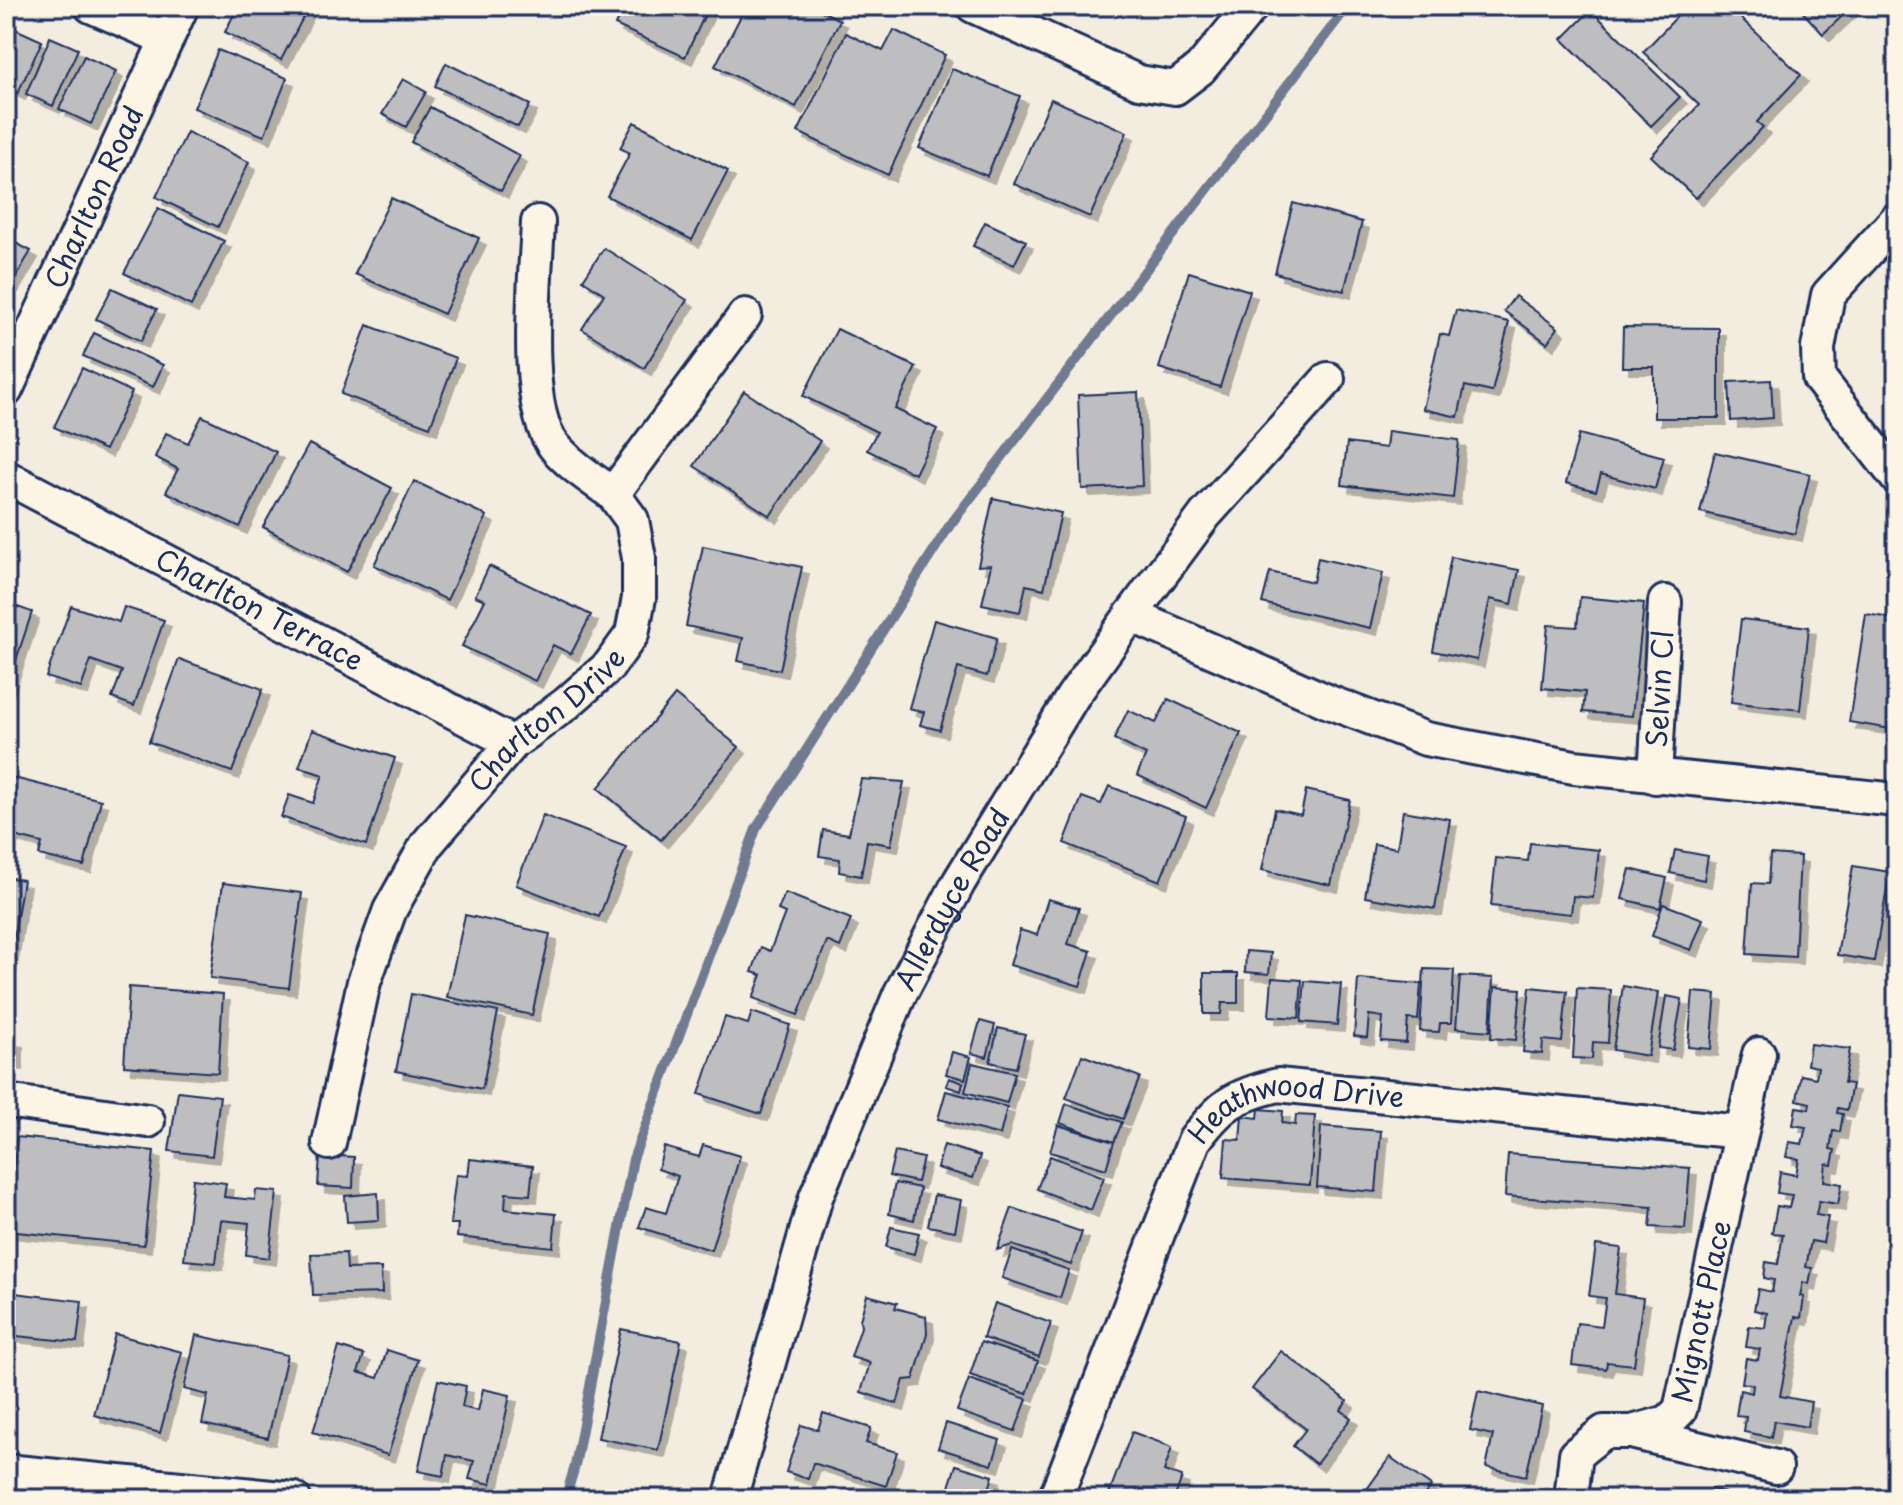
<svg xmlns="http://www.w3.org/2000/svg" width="1903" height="1505" viewBox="0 0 1903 1505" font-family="'Playpen Sans',sans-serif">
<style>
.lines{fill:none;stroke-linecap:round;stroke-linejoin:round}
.stream{stroke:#707a91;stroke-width:10}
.building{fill:#bebec0;stroke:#1b2f5e;stroke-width:2;filter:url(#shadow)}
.minor-casing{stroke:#1b2f5e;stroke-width:38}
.minor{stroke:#fcf5e5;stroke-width:32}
.labels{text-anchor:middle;stroke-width:7;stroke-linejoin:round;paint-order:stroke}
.street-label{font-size:28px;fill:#1b2f5e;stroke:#fcf5e5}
</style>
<defs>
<filter id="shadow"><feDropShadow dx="7" dy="7" stdDeviation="0" flood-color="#0004"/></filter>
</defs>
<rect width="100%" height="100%" fill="#f3ede0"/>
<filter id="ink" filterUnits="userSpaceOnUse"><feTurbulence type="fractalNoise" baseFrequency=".0125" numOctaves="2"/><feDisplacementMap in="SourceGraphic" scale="16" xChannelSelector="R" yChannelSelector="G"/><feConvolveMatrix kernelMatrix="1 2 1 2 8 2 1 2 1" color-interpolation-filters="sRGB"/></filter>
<g filter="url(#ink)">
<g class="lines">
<path class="stream" d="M565,1499L575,1466L633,1159L756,829L950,525L1348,6"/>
</g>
<g class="building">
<path d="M238,6H309L281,60L225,32Z"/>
<path d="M624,6H709L685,57L615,25Z"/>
<path d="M746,6H812L840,20L796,107L715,66Z"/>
<path d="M1687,6H1728L1801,75L1757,122L1763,127L1696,198L1651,156L1699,105L1643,52Z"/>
<path d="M1797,6H1853L1823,34Z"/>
<path d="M1591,10L1680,97L1651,126L1562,39Z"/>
<path d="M11,27L42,41L18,93L6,87V37Z"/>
<path d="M894,30L945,55L888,175L798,132L846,33L883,51Z"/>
<path d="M50,37L78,49L53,106L26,94Z"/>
<path d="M218,50L287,78L264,136L194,108Z"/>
<path d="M84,56L116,71L91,124L59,109Z"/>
<path d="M446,63L530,105L518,127L435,86Z"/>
<path d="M952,69L1020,96L987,176L919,148Z"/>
<path d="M403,79L426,92L406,127L382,114Z"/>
<path d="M1051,99L1127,132L1090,217L1014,184Z"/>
<path d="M430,107L520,156L501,191L411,142Z"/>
<path d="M634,122L728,171L692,240L607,196L630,153L620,148Z"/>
<path d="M187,132L249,162L218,227L156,197Z"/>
<path d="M391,198L479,238L444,314L355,274Z"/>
<path d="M1293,203L1362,222L1344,291L1275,273Z"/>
<path d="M158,208L224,241L191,306L124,273Z"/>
<path d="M985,222L1026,241L1014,265L973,246Z"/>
<path d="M6,238L31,251L8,290L6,289Z"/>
<path d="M604,248L687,300L644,368L582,329L604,294L583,280Z"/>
<path d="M1189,272L1250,291L1220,387L1159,368Z"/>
<path d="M112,288L157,309L141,341L96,319Z"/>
<path d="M1515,296L1558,328L1547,343L1504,311Z"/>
<path d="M1456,310L1509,322L1492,392L1465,386L1458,417L1423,409L1440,334L1449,336Z"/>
<path d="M367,325L456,358L430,427L341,394Z"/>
<path d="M1623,327L1719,328V418H1654V367H1622Z"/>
<path d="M837,329L916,367L895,409L937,429L915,474L867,450L877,432L803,396Z"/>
<path d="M94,333L163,365L153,387L83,356Z"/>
<path d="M82,368L132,392L105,450L54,427Z"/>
<path d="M1771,380L1773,418L1731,421L1729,382Z"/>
<path d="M744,391L820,441L770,516L694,466Z"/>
<path d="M1138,392L1142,486L1082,489L1078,395Z"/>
<path d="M202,416L276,452L240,527L166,492L178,469L155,457L166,433L188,443Z"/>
<path d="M1388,431L1459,440L1453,498L1342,485L1347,443L1386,448Z"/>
<path d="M1579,434L1664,457L1655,489L1601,474L1596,491L1566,483Z"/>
<path d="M309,444L392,488L347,572L263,527Z"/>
<path d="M1715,452L1810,474L1795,534L1700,512Z"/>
<path d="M414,481L487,516L447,600L374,565Z"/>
<path d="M993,498L1061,513L1044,589L1026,585L1020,612L982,604L991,565L978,566Z"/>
<path d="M703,546L802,567L780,670L738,661L743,638L686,626Z"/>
<path d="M1451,557L1519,570L1512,604L1490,599L1477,660L1433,651Z"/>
<path d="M1318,558L1383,573L1370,628L1262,603L1270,572L1313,582Z"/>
<path d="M489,566L591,615L571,654L553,645L535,681L462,646L485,600L475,596Z"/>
<path d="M1580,597L1644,603L1632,716L1583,712L1585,692L1542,688L1548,625L1577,627Z"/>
<path d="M6,603L32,612L6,690Z"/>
<path d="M71,606L119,622L124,607L164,620L134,706L112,698L122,671L91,660L81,688L46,677Z"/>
<path d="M1866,614L1897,619V730L1849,722Z"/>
<path d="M1741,619L1809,627L1800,710L1731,702Z"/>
<path d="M934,620L997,638L987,676L958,668L940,730L920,725L924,712L909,708Z"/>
<path d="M179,659L263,689L232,772L149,742Z"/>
<path d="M675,695L739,747L661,840L598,788Z"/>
<path d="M1168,699L1241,733L1206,808L1137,775L1146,755L1114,739L1128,710L1156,723Z"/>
<path d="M312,730L395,758L366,845L281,817L289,795L313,803L323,775L299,767Z"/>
<path d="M6,776L101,800L84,866L39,855L42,843L6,834Z"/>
<path d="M861,779L904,782L891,845L867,841L861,876L839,872L840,859L819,856L823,830L849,834Z"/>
<path d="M1109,786L1186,816L1160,881L1064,843L1082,797L1101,804Z"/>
<path d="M1306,790L1350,800L1331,885L1262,870L1275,809L1301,815Z"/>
<path d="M1403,811L1450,819L1435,909L1365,897L1374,844L1397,848Z"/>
<path d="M543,815L626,847L599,917L516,885Z"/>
<path d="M1530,843L1599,850L1593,898L1573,896L1571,914L1491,906L1496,858L1528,861Z"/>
<path d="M1675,850L1708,856L1704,880L1670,873Z"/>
<path d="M1770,854L1800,856L1795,957L1747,954L1752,883L1768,884Z"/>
<path d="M1853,866L1890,872L1874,961L1837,955Z"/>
<path d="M1630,869L1667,878L1660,908L1622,899Z"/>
<path d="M6,877L23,880L8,972H6Z"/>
<path d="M223,883L302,893L289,988L210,978Z"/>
<path d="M785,893L851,919L840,947L827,941L798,1015L753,998L762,975L752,972L761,947L770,951L785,913L778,910Z"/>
<path d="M1048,899L1079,908L1068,944L1091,951L1080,986L1010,965L1020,930L1037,935Z"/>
<path d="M1663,904L1703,919L1691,950L1652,936Z"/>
<path d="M465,915L550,934L532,1015L447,997Z"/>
<path d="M1246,951L1271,953L1269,974L1245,972Z"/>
<path d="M1424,969L1454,970L1451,1023H1440L1439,1032L1420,1031Z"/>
<path d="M1204,973H1238V1003H1222L1221,1014H1204Z"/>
<path d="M1460,976L1493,978L1490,1031L1456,1028Z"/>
<path d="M1272,978L1302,980L1299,1018L1269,1016Z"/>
<path d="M1358,979L1421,984L1418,1020L1408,1019L1406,1043L1381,1041L1383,1017L1369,1015L1367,1038L1354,1036Z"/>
<path d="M1305,981L1341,984L1337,1025L1301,1022Z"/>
<path d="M1623,986L1658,992L1648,1056L1613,1050Z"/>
<path d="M129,987L223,994L218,1073L124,1066Z"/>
<path d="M1495,987L1521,989L1516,1040L1491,1038Z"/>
<path d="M1530,987L1567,991L1562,1042L1543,1040L1542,1054L1523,1052Z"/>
<path d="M1577,988L1611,990L1608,1043L1593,1042L1592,1059L1573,1058Z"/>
<path d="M1693,992L1716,994L1711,1049L1688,1047Z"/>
<path d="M411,994L498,1012L482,1089L396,1071Z"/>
<path d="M1666,996L1682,999L1673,1050L1658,1048Z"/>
<path d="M752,1012L790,1025L761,1114L699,1094L725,1017L748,1024Z"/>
<path d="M980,1021L995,1025L987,1057L971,1053Z"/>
<path d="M998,1028L1025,1034L1016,1068L990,1062Z"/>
<path d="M6,1039L16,1040V1063L6,1062Z"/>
<path d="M1810,1044L1850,1049L1844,1083L1852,1084L1847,1110L1838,1108L1837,1113L1843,1114L1840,1132L1833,1131L1830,1149L1835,1150L1832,1165L1826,1164L1824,1181L1842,1184L1838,1204L1819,1201L1816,1215L1828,1217L1823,1243L1811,1241L1806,1267L1812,1268L1809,1284L1803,1282L1800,1296L1804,1297L1801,1318L1795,1317L1780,1396L1811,1402L1807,1427L1774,1421L1771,1437L1744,1432L1746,1417L1736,1416L1740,1390L1752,1393L1753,1385L1742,1383L1746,1358L1758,1360L1760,1349L1746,1347L1749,1326L1765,1328L1767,1313L1754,1310L1758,1289L1772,1292L1774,1280L1764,1278L1766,1262L1778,1264L1783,1234L1772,1233L1777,1206L1789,1208L1792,1195L1777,1193L1780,1172L1796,1175L1799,1159L1786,1157L1789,1142L1802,1144L1806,1127L1793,1125L1796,1107L1809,1109L1810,1103L1797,1100L1801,1075L1816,1078L1818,1067L1807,1065Z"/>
<path d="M952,1052L971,1057L965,1079L946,1074Z"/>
<path d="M1082,1055L1140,1077L1123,1119L1066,1098Z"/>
<path d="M972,1063L1015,1073L1007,1103L965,1092Z"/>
<path d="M949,1078L963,1083L961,1091L946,1086Z"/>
<path d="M178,1091L220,1096L212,1156L169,1151Z"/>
<path d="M946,1091L1007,1107L1000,1135L938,1119Z"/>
<path d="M1066,1104L1122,1122L1114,1142L1060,1123Z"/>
<path d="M1259,1109L1283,1111L1282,1123L1295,1125L1296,1115L1315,1116L1310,1185L1223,1178L1226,1139L1240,1140L1242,1116L1258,1118Z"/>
<path d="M1058,1125L1114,1142L1106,1169L1050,1152Z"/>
<path d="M1321,1126L1381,1131L1376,1192L1317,1187Z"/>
<path d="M17,1137L154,1151L144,1245L7,1231Z"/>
<path d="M703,1145L740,1156L711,1250L639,1227L646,1207L666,1213L678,1176L658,1169L664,1147L699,1157Z"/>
<path d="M944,1145L980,1156L973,1178L937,1168Z"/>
<path d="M895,1152L923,1158L917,1182L889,1176Z"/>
<path d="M1508,1154L1690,1168L1685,1229L1650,1227L1652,1207L1505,1196Z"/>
<path d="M320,1155L354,1157L353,1188L318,1186Z"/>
<path d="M1050,1156L1104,1177L1091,1210L1037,1189Z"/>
<path d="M470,1159L533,1166L530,1195L506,1193L505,1209L556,1214L553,1247L457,1237L458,1224H450L456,1175L468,1176Z"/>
<path d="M193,1179L226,1183L224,1197L255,1200L256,1190L277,1192L269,1258L246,1255L249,1223L221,1220L216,1263L184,1260Z"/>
<path d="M895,1183L920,1188L914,1220L889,1214Z"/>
<path d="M378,1193L379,1220L347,1222L345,1196Z"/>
<path d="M934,1195L961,1200L955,1231L928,1226Z"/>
<path d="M1012,1208L1082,1232L1071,1265L1012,1245L997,1250Z"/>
<path d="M891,1227L919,1233L914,1254L886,1247Z"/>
<path d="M1596,1245L1621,1248L1615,1294L1643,1298L1634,1365L1607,1362L1606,1369L1572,1365L1577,1323L1602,1326L1606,1298L1589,1296Z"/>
<path d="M1012,1250L1069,1270L1060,1298L1002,1278Z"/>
<path d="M346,1253L347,1269L381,1268L382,1293L313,1295L311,1254Z"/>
<path d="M6,1292L82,1301L77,1342L6,1335Z"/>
<path d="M867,1295L897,1303L895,1308L926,1316L927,1333L914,1379L904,1380L897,1404L861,1392L870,1363L851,1357L861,1327L860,1320Z"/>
<path d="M995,1303L1051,1323L1039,1357L983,1338Z"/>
<path d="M621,1329L681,1341L658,1450L598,1438Z"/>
<path d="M115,1334L182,1352L160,1433L94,1415Z"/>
<path d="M196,1335L287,1355L268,1438L202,1424L208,1395L184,1389Z"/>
<path d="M981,1342L1038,1361L1027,1394L970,1375Z"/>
<path d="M339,1347L364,1355L358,1372L378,1378L387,1350L418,1360L388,1455L313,1432Z"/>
<path d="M1281,1351L1347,1401L1341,1410L1351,1418L1316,1464L1293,1446L1306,1429L1252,1389Z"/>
<path d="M969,1379L1027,1399L1015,1431L957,1411Z"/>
<path d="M438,1380L466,1386L462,1407L478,1411L483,1389L510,1395L491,1484L469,1479L474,1461L447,1455L443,1476L418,1471Z"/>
<path d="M1478,1391L1542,1406L1526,1476L1486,1467L1493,1435L1470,1430Z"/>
<path d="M823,1413L871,1428L866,1443L897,1452L886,1486L813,1463L808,1479L786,1472L801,1425L818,1430Z"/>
<path d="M946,1423L1000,1440L992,1465L938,1448Z"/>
<path d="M1132,1432L1172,1447L1164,1471L1182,1477L1174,1499H1107Z"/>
<path d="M1390,1457L1431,1486L1425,1494L1431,1499H1360Z"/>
<path d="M956,1465L993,1476L986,1499H976L948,1490Z"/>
<path d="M933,1488L962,1499H924L930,1498Z"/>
<path d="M1711,1489L1725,1493L1724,1499H1692L1694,1494L1709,1498Z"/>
</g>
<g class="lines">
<g class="minor-casing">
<g id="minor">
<path d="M91,6L167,39"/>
<path d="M973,6L1139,82L1175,88L1200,69L1252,6"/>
<path d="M1897,219L1828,295L1818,348L1819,378L1897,478"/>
<path d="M538,222C536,275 521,408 555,447C571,466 594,480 613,494"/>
<path id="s1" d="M6,390L182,6"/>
<path id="s2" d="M6,477L513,743"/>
<path d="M1131,615L1329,702L1426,739L1574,767L1897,800"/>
<path id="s3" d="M1655,777L1665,602"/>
<path d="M6,1101L148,1121"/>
<path id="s4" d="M329,1143L364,982L390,910L427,844L513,743L566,704L609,666L632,634L639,598V558L632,520L613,494L745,315"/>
<path d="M1635,1433L1776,1467"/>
<path d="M6,1471L294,1499"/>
<path id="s5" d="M730,1499L816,1197L900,994L959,882L1073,696L1131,615L1205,515L1328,379"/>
<path id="s6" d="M1055,1499L1194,1141C1221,1104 1234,1096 1278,1085L1741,1132"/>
<path id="s7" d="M1571,1499L1576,1454L1604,1432H1632L1668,1422L1680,1410L1759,1054"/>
</g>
</g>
<use href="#minor" class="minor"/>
</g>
</g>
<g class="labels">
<g class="street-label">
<text dy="10" stroke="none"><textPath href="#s1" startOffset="212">Charlton Road</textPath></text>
<text dy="10" stroke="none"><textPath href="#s2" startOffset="286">Charlton Terrace</textPath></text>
<text dy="10" stroke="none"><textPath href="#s3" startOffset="88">Selvin Cl</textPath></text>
<text dy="10" stroke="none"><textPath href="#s4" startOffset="490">Charlton Drive</textPath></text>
<text dy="10" stroke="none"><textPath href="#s5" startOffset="642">Allerdyce Road</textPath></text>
<text dy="10" stroke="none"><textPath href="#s6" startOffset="500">Heathwood Drive</textPath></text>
<text dy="10" stroke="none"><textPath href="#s7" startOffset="264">Mignott Place</textPath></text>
</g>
</g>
<rect width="1903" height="1505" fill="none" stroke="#fcf5e5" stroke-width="32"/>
<rect x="16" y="16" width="1871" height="1473" fill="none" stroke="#1b2f5e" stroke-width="3" filter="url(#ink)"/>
</svg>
